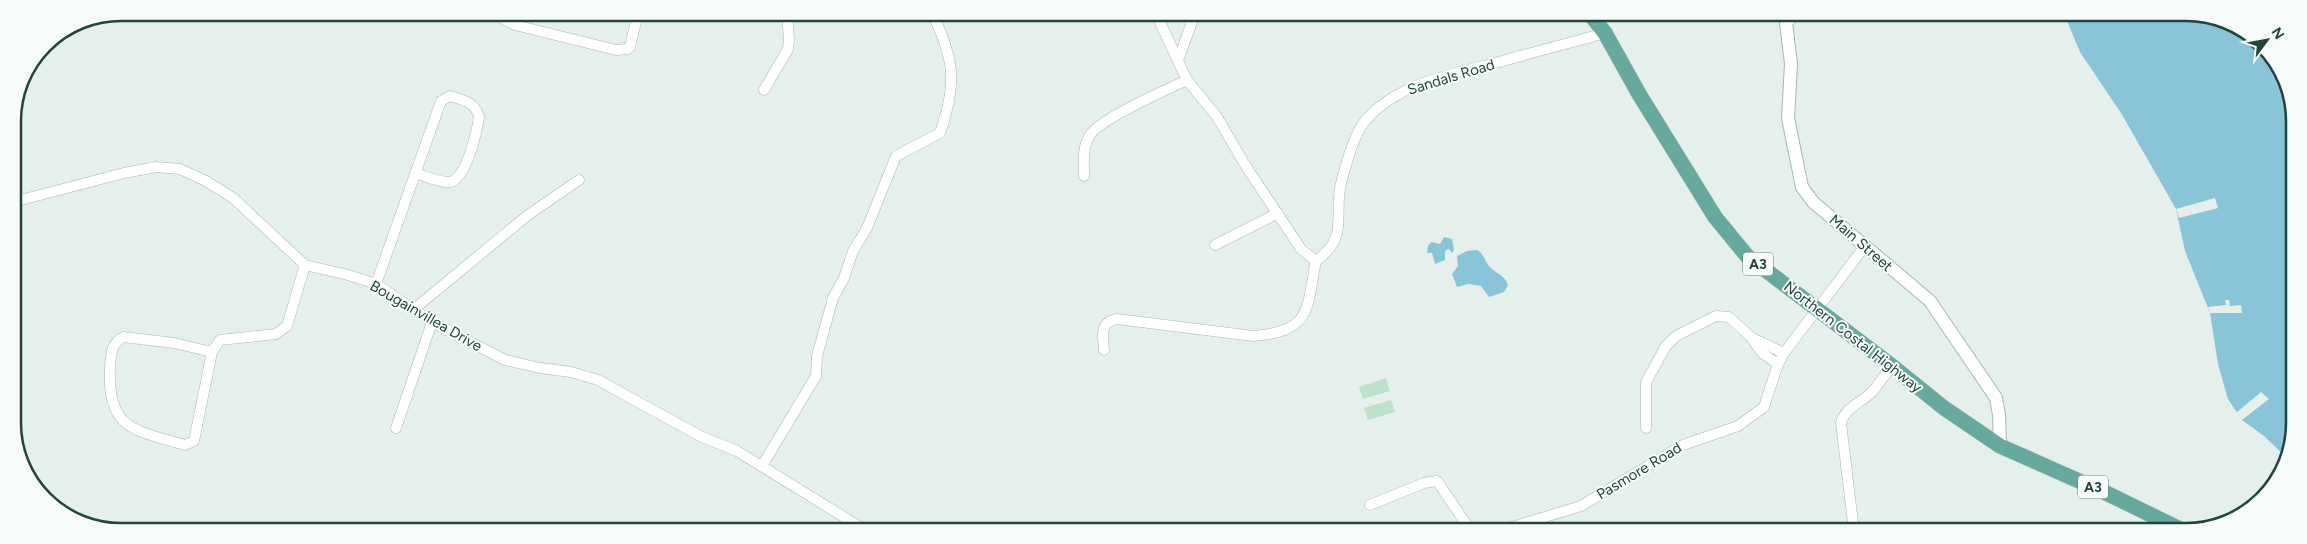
<svg xmlns="http://www.w3.org/2000/svg" width="2307" height="544" viewBox="0 0 2307 544" font-family="Figtree,sans-serif">
<style>
.green{fill:#bce2cb}
.water{fill:#89c4d9}
.pier{fill:#e5efec}
.lines{fill:none;stroke-linecap:round;stroke-linejoin:round}
.minor-casing{stroke:#a7b8b4;stroke-width:11}
.tertiary-casing{stroke:#a7b8b4;stroke-width:14}
.primary-casing{stroke:#c1cbc9;stroke-width:16}
.minor{stroke:#fff;stroke-width:10}
.tertiary{stroke:#fff;stroke-width:12}
.primary{stroke:#66a99f;stroke-width:15}
.labels{text-anchor:middle;stroke-width:4;stroke-linejoin:round;paint-order:stroke}
.shield{fill:#f6fbf9;stroke:#627b76;stroke-width:1}
.shield-label{font-size:14px;font-weight:bold;fill:#22443e}
.street-label{font-size:15px;fill:#22443e;stroke:#f6fbf9}
.rim{fill:none;stroke:#22443e;stroke-width:2.5}
</style>
<rect width="100%" height="100%" fill="#e5efec"/>
<g class="green">
<path d="M1386,378L1390,391L1363,399L1359,387Z"/>
<path d="M1391,400L1395,412L1368,420L1364,408Z"/>
</g>
<g class="water">
<path d="M2064,14L2206,15L2262,44L2292,100V443L2285,456L2264,436L2242,420L2228,399L2218,364L2210,313L2185,251L2176,209L2121,113L2080,52Z"/>
<path d="M1444,237L1452,239L1454,250L1452,253L1449,249L1445,251V260L1435,264L1432,253H1427L1428,246L1431,242L1440,244Z"/>
<path d="M1477,250C1485,254 1485,264 1492,269C1499,275 1504,275 1508,285L1504,292L1489,297L1481,286L1469,284L1457,287L1452,274L1458,266L1457,256L1467,251Z"/>
</g>
<g class="pier">
<path d="M2215,198L2218,208L2179,218L2176,209Z"/>
<path d="M2225,300H2229L2230,306L2241,305L2242,313H2210L2208,307L2226,305Z"/>
<path d="M2261,392L2269,399L2242,420L2236,413Z"/>
</g>
<g class="lines">
<g class="minor-casing">
<g id="minor">
<path d="M492,13L515,25L616,50L627,49L630,47L638,13"/>
<path d="M1156,14L1187,80L1217,117L1247,168L1301,249L1316,261C1351,236 1332,214 1342,179C1347,162 1354,133 1366,120C1397,83 1454,74 1499,62C1534,52 1570,43 1605,33"/>
<path d="M1787,21L1801,14"/>
<path d="M1178,60L1195,14"/>
<path d="M764,90L788,49L789,40L787,13"/>
<path d="M1084,176C1084,162 1082,147 1090,135C1101,118 1166,90 1187,80"/>
<path d="M13,202L124,173L156,167L180,169L206,181L233,198L305,265L348,275L376,284L432,322L505,360L540,368L571,372L598,380L700,436L737,451L865,530"/>
<path d="M1215,245L1278,213"/>
<path d="M376,284L441,101L450,96C462,100 476,102 479,117C477,132 466,179 450,182C439,183 425,176 415,173"/>
<path d="M414,309L528,215L579,180"/>
<path d="M1752,339L1762,353L1778,364"/>
<path d="M1104,350C1103,336 1099,322 1117,319L1253,336C1312,331 1306,311 1316,261"/>
<path d="M212,352L194,441L185,445C135,430 107,431 110,367C111,354 111,344 123,337L174,343L212,352L220,340L276,334L287,326L305,265"/>
<path d="M396,428L432,322"/>
<path d="M1646,428V382L1666,346L1676,336L1716,316L1729,317L1752,338L1784,353"/>
<path d="M762,466L816,376L817,356L833,298L844,278L853,251L867,228L896,156L940,133C957,84 955,60 932,13"/>
<path d="M1370,505L1424,483L1437,481L1471,531"/>
<path d="M1499,531L1581,506L1683,445L1738,426L1764,407L1778,364L1784,353L1865,246"/>
<path d="M1854,531L1841,423C1845,407 1861,403 1872,392C1879,384 1885,374 1892,366"/>
</g>
</g>
<g class="tertiary-casing">
<path id="tertiary" d="M1785,14L1791,64L1788,118L1802,187L1813,202L1930,301L1996,398L1999,415L2000,446"/>
</g>
<g class="primary-casing">
<path id="primary" d="M1590,14L1605,33L1639,94L1715,217L1747,256L1892,366L1944,408L2000,446L2104,492L2184,531"/>
</g>
<use href="#minor" class="minor"/>
<use href="#tertiary" class="tertiary"/>
<use href="#primary" class="primary"/>
</g>
<g class="labels">
<g class="shield">
<rect x="1743" y="252.5" width="30" height="23" rx="4"/>
<rect x="2078" y="475.5" width="30" height="23" rx="4"/>
</g>
<g class="shield-label">
<text x="1758" y="269">A3</text>
<text x="2093" y="492">A3</text>
</g>
<g class="street-label">
<text transform="translate(1451 77) rotate(-17)" y="5">Sandals Road</text>
<text transform="translate(1861 243) rotate(41)" y="5">Main Street</text>
<text transform="translate(426 316) rotate(30)" y="5">Bougainvillea Drive</text>
<text transform="translate(1853 337) rotate(38)" y="5">Northern Costal Highway</text>
<text transform="translate(1639 471) rotate(-31)" y="5">Pasmore Road</text>
</g>
</g>
<path d="M0 0H2307V544H0ZM121 21H2186A100 100 0 0 1 2286 121V423A100 100 0 0 1 2186 523H121A100 100 0 0 1 21 423V121A100 100 0 0 1 121 21Z" fill="#f6fbf9" fill-rule="evenodd"/>
<path class="rim" d="M121 21H2186A100 100 0 0 1 2286 121V423A100 100 0 0 1 2186 523H121A100 100 0 0 1 21 423V121A100 100 0 0 1 121 21Z"/>
<g transform="translate(2267 40) rotate(58)" stroke="#f6fbf9" stroke-width="4" paint-order="stroke">
<path d="M0-4L9 19L0 12L-9 19Z" fill="#22443e"/>
<text y="-8" font-size="14" font-weight="bold" text-anchor="middle" fill="#22443e">N</text>
</g>
</svg>
